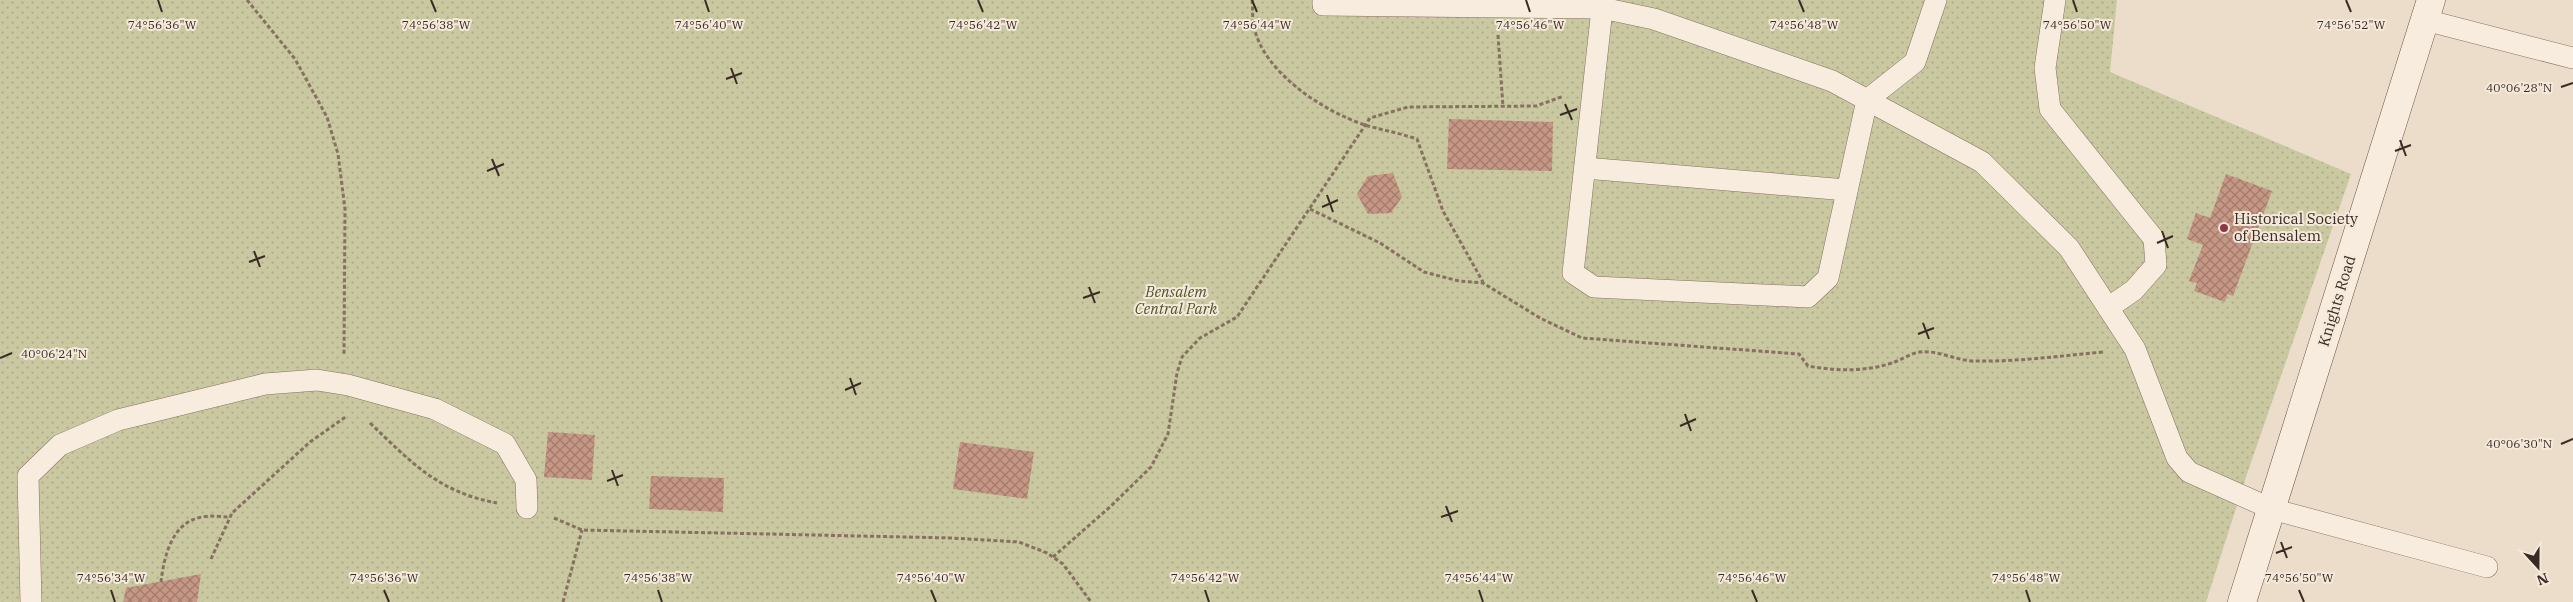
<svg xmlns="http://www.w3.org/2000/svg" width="2573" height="602" viewBox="0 0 2573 602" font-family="'IBM Plex Serif',serif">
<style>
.park{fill:url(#park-dots)}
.building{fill:url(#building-cross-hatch)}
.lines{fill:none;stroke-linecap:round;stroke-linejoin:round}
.lane-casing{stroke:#877061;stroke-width:22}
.secondary-casing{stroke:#695144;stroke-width:29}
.path{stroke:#877061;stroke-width:3;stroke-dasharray:4 2.5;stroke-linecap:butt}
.lane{stroke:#f7ecde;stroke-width:21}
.secondary{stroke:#f7ecde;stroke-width:28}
.ticks{fill:none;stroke:#392a23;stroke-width:2}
.poi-dot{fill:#913644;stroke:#f4e9da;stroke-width:2}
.labels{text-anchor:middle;stroke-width:4;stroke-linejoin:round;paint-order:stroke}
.poi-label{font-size:15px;fill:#392a23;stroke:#f4e9da;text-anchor:start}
.park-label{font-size:15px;font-style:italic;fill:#50542b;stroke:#f4e9da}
.street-label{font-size:15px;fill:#392a23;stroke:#f4e9da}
.ticks-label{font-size:12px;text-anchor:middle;fill:#392a23;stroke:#f4e9da;stroke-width:4;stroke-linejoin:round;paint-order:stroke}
</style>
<defs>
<pattern id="park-dots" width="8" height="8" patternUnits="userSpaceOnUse" patternTransform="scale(1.25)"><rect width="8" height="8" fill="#c9c8a0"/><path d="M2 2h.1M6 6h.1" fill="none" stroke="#adac8a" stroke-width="1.8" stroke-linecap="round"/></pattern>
<pattern id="building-cross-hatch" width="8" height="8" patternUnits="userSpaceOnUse" patternTransform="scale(1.25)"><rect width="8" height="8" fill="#c69785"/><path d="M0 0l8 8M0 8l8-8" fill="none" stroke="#a27b6c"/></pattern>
</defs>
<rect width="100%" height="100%" fill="#ecddcb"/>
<path class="park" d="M0,0H2117L2110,72L2351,174L2247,474L2206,602H0Z"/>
<g class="building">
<path d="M1449,119L1553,122L1552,171L1447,169Z"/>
<path d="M1393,173L1402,197L1391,213L1368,214L1357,194L1368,176Z"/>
<path d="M2226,174L2272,191L2233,296L2227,294L2225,302L2194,291L2197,283L2189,281L2203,245L2187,239L2196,213L2210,218Z"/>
<path d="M548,432L595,435L592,480L544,477Z"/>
<path d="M960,442L1034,452L1027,499L953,489Z"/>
<path d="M651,476L724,478L723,512L649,509Z"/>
<path d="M201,574L197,602H123L126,588Z"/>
</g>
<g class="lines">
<g class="lane-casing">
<g id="lane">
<path d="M1323,0V5L1602,8L1654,19L1832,81L1982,162L2069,248L2135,349L2177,458L2189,472L2272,509L2487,567"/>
<path d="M1603,0L1573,273L1594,287L1808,297L1828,278L1867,100L1915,62L1936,0"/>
<path d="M2055,0L2045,68L2050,109L2154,239L2156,265L2134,290L2108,308"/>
<path d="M2425,20L2573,58"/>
<path d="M1585,168L1847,190"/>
<path d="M31,602L28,476L60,445L118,420L265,384L317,380L348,385L435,409L505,444L526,480L527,508"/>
</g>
</g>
<g class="secondary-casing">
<path id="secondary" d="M2242,602L2431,0"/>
</g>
<g class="path">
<path d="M247,0L295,59L327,117L338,154L345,209L344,354"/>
<path d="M1252,0C1253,9 1252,18 1254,27C1264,73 1323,111 1365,125C1382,130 1399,133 1417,139L1443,211L1483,282"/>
<path d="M1498,35L1503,107"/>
<path d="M1310,209L1380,243L1424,272L1459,281L1483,283L1540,318L1582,338L1799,354L1808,366C1836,371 1864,372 1892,363C1901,360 1911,353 1920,352C1938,350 1955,360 1973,361C2016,362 2059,356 2103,352"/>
<path d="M370,423C412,463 438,492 497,503"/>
<path d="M554,518L582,530L952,538L1019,542L1047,553L1063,564L1091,602"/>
<path d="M1053,557L1111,506L1151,467L1168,434L1177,373L1182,357L1200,338L1237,317L1370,118L1408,107L1536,106L1564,96"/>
<path d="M211,559L232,513L310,442L347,416"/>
<path d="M161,582C164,556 172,522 202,517C210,515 221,517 229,517"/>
<path d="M563,602L582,530"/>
</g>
<use href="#lane" class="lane"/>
<use href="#secondary" class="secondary"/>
</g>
<path class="ticks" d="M158,0L162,12M431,0L436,12M705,0L709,12M978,0L983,12M1252,0L1257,12M1526,0L1530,12M1799,0L1804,12M2073,0L2077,12M2346,0L2351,12M731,68L737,84M726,79L742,73M2561,87L2573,83M1565,104L1572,120M1560,115L1577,109M2400,140L2406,156M2395,151L2411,145M492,159L499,176M487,171L504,164M1327,195L1333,212M1322,207L1338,200M2162,231L2168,248M2157,243L2173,236M254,251L260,267M249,262L265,256M1089,287L1095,303M1083,298L1100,292M1923,323L1929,339M1918,334L1934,328M0,358L12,353M850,378L856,395M845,390L861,383M1685,414L1691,431M1680,426L1696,419M2561,444L2573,439M612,470L618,486M607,481L623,475M1446,506L1452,522M1441,517L1458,511M2281,542L2287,558M2276,553L2292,547M111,590L115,602M384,590L389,602M658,590L662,602M931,590L936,602M1205,590L1209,602M1479,590L1483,602M1752,590L1757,602M2026,590L2030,602M2299,590L2304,602"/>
<circle class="poi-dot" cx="2224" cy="228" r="5"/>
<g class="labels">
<g class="poi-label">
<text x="2234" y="224">Historical Society<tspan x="2234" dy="17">of Bensalem</tspan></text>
</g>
<g class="park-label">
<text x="1176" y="297">Bensalem<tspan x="1176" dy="17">Central Park</tspan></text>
</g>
<g class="street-label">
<text transform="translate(2337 301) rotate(-73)" y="5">Knights Road</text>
</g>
</g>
<g class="ticks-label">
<text x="162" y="29">74°56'36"W</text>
<text x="436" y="29">74°56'38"W</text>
<text x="709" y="29">74°56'40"W</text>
<text x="983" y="29">74°56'42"W</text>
<text x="1257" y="29">74°56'44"W</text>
<text x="1530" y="29">74°56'46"W</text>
<text x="1804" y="29">74°56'48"W</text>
<text x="2077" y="29">74°56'50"W</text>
<text x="2351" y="29">74°56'52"W</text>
<text x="2519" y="92">40°06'28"N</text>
<text x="54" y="358">40°06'24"N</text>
<text x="2519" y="448">40°06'30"N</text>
<text x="111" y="582">74°56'34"W</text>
<text x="384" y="582">74°56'36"W</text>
<text x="658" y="582">74°56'38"W</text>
<text x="931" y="582">74°56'40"W</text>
<text x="1205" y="582">74°56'42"W</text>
<text x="1479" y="582">74°56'44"W</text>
<text x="1752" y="582">74°56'46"W</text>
<text x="2026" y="582">74°56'48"W</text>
<text x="2299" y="582">74°56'50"W</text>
</g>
<g transform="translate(2538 567) rotate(159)" stroke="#f4e9da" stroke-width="4" paint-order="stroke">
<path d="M0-4L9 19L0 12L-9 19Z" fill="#392a23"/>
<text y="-8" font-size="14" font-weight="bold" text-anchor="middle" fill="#392a23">N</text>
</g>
</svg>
